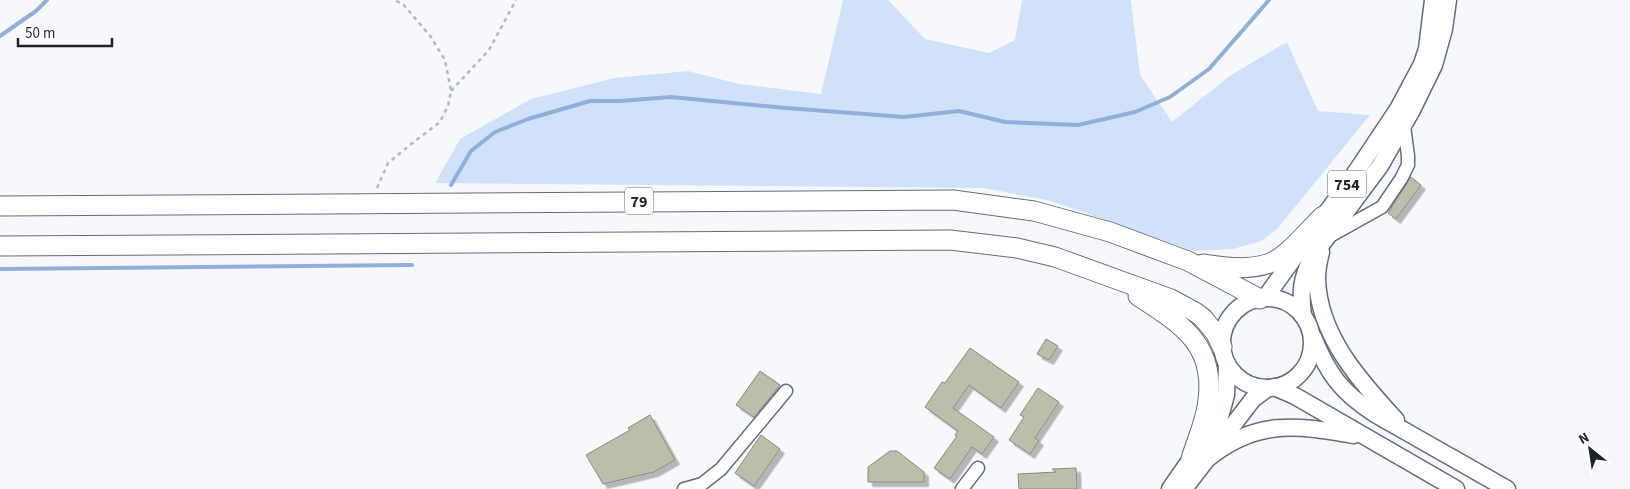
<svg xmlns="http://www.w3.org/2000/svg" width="1630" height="489" viewBox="0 0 1630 489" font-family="'Source Sans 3',sans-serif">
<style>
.green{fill:#d0e2fa}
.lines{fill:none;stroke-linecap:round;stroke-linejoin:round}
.stream{stroke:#90afdb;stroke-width:4}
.building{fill:#bbbfa9;stroke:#888c77;filter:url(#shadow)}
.minor-casing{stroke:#616d7f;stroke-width:15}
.major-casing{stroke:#616d7f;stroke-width:19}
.highway-casing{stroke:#616d7f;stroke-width:21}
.path{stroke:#b5b8bd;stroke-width:2.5;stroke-dasharray:4 4;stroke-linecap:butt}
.minor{stroke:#fff;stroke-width:12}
.major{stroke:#fff;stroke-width:16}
.highway{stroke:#fff;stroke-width:19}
.labels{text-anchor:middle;stroke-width:4.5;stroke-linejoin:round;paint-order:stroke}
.shield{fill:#fff;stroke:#62666b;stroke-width:1}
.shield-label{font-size:16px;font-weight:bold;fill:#1f242b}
</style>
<defs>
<filter id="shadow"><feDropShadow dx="4.5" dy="4.5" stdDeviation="0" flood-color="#0004"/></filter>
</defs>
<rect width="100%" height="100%" fill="#f6f8fc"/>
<path class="green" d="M843,0H888L925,39L989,53L1015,40L1022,0H1131L1140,75L1172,122L1231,75L1287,42L1318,111L1370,115L1277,229L1261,241L1233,249L1194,251L1051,201L984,188L435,183L460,139L531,99L614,78L688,71L739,84L821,94Z"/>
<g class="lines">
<g class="stream">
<path d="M0,36L36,11L47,0"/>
<path d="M451,185L471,151L495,132L528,119L590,101H620L671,97L786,108L904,117L959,111L1005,122L1078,125L1135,112L1170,97L1209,69L1269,0"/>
<path d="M0,269L412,265"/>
</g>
</g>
<g class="building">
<path d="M1411,177L1421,185L1396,219L1388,213Z"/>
<path d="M1046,339L1058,346L1049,360L1037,354Z"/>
<path d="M970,348L1019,382L1001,408L969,385L953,408L994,437L982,454L972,447L950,479L934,468L957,436L955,435L958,431L925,407L942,382L945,383Z"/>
<path d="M760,371L780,385L754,417L736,405Z"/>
<path d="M1038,388L1059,402L1035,438L1039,441L1030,454L1009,440L1024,417L1020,415Z"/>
<path d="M650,415L675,460L654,472L603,484L586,455L630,430L628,428Z"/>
<path d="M761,435L780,449L754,486L735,473Z"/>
<path d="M890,451H897L924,472V482H868V467Z"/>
<path d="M1076,468L1077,489H1019L1018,474L1056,472L1052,469Z"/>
</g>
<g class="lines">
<g class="minor-casing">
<g id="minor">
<path d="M1330,236L1382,207L1401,179L1408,165V156L1404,126"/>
<path d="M684,489L702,484L721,469L786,391"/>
<path d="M962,489L978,468"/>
</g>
</g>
<g class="major-casing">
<g id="major">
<path d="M1321,252C1319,260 1317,269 1317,278C1318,335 1360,381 1396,420"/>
<path d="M1265,298L1358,169L1398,109L1422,64L1427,49L1433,0"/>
<circle cx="1267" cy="343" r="45"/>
<path d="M1303,316C1300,292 1301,278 1313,256L1380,166L1412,110L1434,65L1444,29L1448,0"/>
<path d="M1313,337C1328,374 1341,392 1375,414L1507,489"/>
<path d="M1274,387L1295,396L1456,489"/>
<path d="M1207,459C1256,419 1295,425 1354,435"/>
<path d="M1170,489L1220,417L1226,395L1227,364"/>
<path d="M1184,489L1253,399L1268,388"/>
</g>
</g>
<g class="highway-casing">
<g id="highway">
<path d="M0,206L953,200L1034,211L1110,232L1188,261L1260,299"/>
<path d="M0,246L950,240L1017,248L1055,257L1171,299L1195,312L1203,318L1216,334L1222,347"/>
<path d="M1203,264C1225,267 1248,271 1270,263C1288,256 1308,230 1323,216"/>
<path d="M1138,296C1183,325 1218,346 1207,407C1204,425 1196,442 1191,459"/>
</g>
</g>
<g class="path">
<path d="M451,91L489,50L516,0"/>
<path d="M377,188L388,163L410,145L440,122L448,106L451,91L445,60L431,37L403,4L394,0"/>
</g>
<use href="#minor" class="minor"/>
<use href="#major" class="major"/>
<use href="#highway" class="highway"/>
</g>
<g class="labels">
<g class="shield">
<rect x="1328" y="170.5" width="38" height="27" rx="4"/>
<rect x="625" y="187.5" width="28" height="27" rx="4"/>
</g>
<g class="shield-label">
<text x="1347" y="190">754</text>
<text x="639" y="207">79</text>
</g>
</g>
<g transform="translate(1590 449) rotate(330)" stroke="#ffffff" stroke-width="4" paint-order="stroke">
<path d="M0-4L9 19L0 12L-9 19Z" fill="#1f242b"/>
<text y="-8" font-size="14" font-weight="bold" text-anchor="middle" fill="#1f242b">N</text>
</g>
<path d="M18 38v8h94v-8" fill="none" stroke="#1f242b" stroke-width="2.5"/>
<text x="25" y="38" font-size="15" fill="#1f242b" stroke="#ffffff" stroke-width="4" paint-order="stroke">50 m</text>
</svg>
